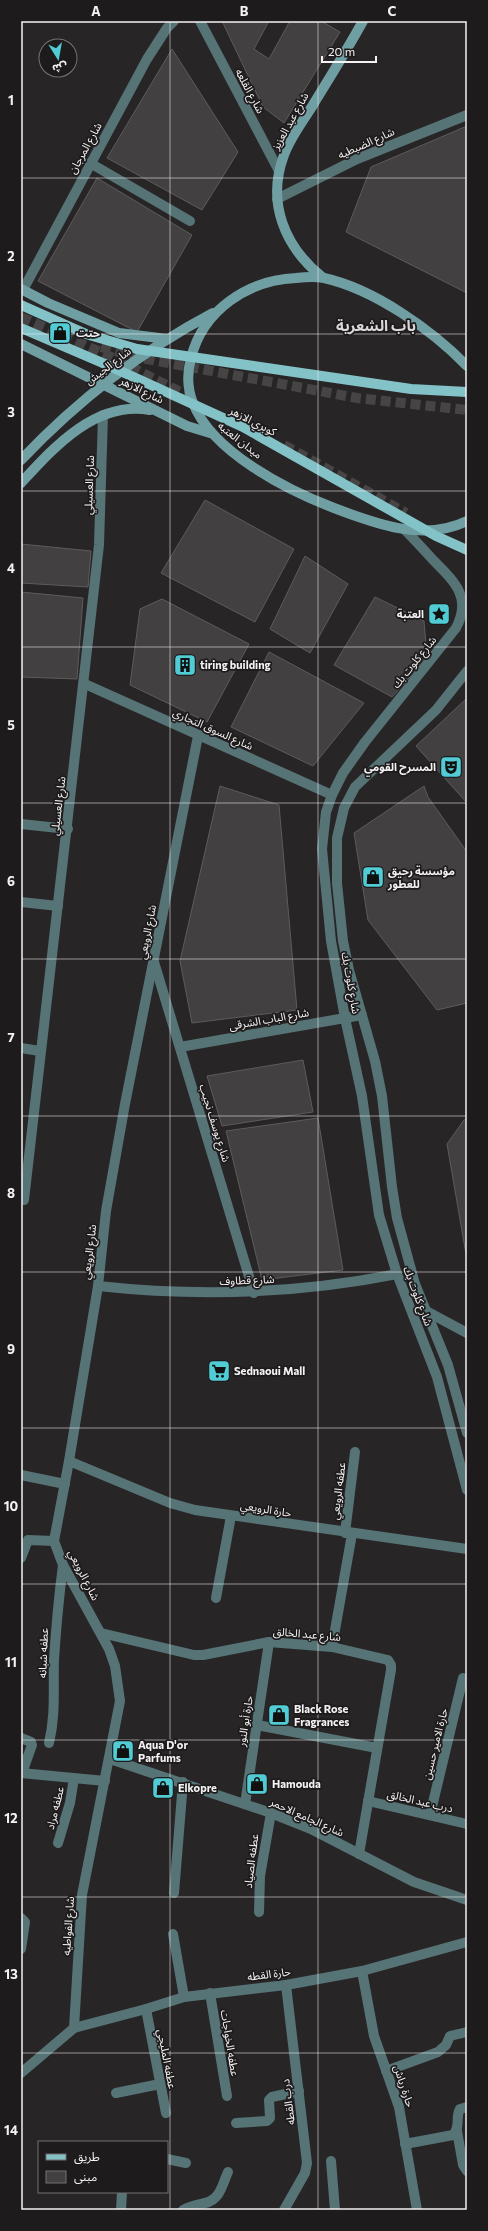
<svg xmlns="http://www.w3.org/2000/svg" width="488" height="2231" viewBox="0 0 488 2231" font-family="Commissioner,'Noto Sans Arabic',sans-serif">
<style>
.building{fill:#434041;stroke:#5e5b5c}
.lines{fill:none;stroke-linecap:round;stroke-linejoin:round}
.primary-tunnel{stroke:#474445;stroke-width:10;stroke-dasharray:10 5;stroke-linecap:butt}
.minor{stroke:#567376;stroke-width:10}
.tertiary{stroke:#567376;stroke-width:10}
.secondary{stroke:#709fa3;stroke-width:10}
.primary{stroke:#83c2c7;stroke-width:10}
.primary-bridge{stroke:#83c2c7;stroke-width:10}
.grid{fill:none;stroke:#f4f2f3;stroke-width:1;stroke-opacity:0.55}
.labels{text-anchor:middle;stroke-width:3.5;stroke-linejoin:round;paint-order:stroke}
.street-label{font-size:11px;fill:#f4f2f3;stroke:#1e1b1c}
.poi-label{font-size:11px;font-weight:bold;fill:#f4f2f3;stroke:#1e1b1c;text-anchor:start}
.district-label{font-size:15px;font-weight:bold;fill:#dcd8da;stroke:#1e1b1c}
.neatline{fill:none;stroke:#f4f2f3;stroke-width:1.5}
.grid-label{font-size:13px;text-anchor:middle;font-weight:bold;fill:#f4f2f3}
</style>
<rect width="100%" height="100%" fill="#282526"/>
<g class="building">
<path d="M222,21H269L254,49L269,59L290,21H321L340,32L284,123L263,107Z"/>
<path d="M172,49L238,152L202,210L107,158Z"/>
<path d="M467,126V293L346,232L371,167Z"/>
<path d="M97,178L192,235L137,332L38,281Z"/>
<path d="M205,500L294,549L255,622L161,573Z"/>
<path d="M21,544L91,551L88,587L21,583Z"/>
<path d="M305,556L348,584L310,653L270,629Z"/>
<path d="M21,592L83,598L77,679L21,677Z"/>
<path d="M375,597L424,621L427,658L392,697L334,665Z"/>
<path d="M162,599L249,644L207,722L130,685L140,609Z"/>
<path d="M269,652L364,703L313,766L231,727Z"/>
<path d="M467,698V803L416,746Z"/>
<path d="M220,786L279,805L297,1010L192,1023L180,961Z"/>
<path d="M424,786L428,797L467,852V1003L437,1010L368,920L354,833Z"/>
<path d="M303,1060L313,1112L222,1126L207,1076Z"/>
<path d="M318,1118L343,1270L262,1280L226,1131Z"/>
<path d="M467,1119V1260L447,1144L464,1120Z"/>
</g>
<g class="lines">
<g class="primary-tunnel">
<path d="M21,317L109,356L196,400"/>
<path d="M101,347L136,357L357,398L467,410"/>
<path d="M284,445L406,513"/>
</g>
<g class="minor">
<path d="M90,163L190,221"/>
<path d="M277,199L357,159L467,115"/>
<path d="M23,290L147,59L167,28L174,21"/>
<path d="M85,684L332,795"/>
<path d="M21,824L68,829"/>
<path d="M21,902L58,906"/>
<path d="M154,962L254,1293"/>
<path d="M180,1047L362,1015"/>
<path d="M21,1048L40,1051"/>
<path d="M24,1200L99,545L103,415"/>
<path d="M98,1286C199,1297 297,1294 397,1274"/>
<path d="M426,1311L467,1333"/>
<path d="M69,1461L170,1503L195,1510L467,1549"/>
<path d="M21,1475L65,1484"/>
<path d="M345,1533L355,1452"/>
<path d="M21,1558L28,1540L54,1541"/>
<path d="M216,1598L231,1516"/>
<path d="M101,1633L194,1655H203L269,1642L332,1647L388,1660L391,1665V1670L359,1854"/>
<path d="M332,1647L352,1534"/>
<path d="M257,1725L377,1748"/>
<path d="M21,1738L31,1742L32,1745L22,1773"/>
<path d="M49,1743C56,1714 53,1688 54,1660C56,1628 59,1596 63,1565"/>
<path d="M110,1759L271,1813L311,1829L414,1882L467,1900"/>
<path d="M21,1773L105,1781"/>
<path d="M368,1801L467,1824"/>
<path d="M245,1804L269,1642"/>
<path d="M430,1815L463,1678"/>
<path d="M58,1843L70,1803L74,1778"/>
<path d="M174,1893L183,1782"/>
<path d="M259,1912L260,1876L271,1813"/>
<path d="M21,1918L25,1922L21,1949"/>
<path d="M173,1934L184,1997"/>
<path d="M362,1971L374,2036L399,2107L417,2210"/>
<path d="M210,1993L227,2096"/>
<path d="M146,2009L166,2113"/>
<path d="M74,2028L146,2009L184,1997L286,1985L362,1971L467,1942"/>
<path d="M386,2071L438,2052L446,2045L450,2036L467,2032"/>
<path d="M21,2073L74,2028L82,1895L120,1701L115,1666L109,1649L63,1565L54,1541L69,1461L98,1286L106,1211L125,1104L198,736"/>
<path d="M116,2093L160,2084"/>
<path d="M236,2123L267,2121L270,2118L269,2100L272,2097L299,2091"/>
<path d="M457,2131L463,2165L467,2171"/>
<path d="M405,2144L453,2135C461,2127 455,2117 460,2109L467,2107"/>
<path d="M167,2159L186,2163"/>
<path d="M331,2161L335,2210"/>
<path d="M121,2210L122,2192"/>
<path d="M183,2210C190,2206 196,2205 205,2203C220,2200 222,2185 228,2172"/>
<path d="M284,2210L305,2173L307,2163L286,1985"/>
</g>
<g class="tertiary">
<path d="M200,21L279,171"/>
<path d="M404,529C414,539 424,550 434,561C455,582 472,598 456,628L365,742L343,773L332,795L326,812L322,849L331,941L345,1018L362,1096L379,1215L397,1274L437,1377L467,1490"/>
<path d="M467,671L436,710L355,787L344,808L337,838V883L343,941L349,970L375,1061L382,1096L392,1187L397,1218L415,1284L448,1365L467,1433"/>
</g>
<g class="secondary">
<path d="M322,277C285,247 266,203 284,155C290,138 303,121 313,105C330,77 347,50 363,21"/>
<path d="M21,289L48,303L119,333L167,339"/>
<path d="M21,344L187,426L210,433"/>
<path d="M467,366C432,330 374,289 324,278C315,276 305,277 296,278C248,280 203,310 191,358C187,373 187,388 193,403C212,452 287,490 334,508C376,524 424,542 467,521"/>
<path d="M21,460C77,401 141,351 213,313"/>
<path d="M21,483C54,447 96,400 150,410"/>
</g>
<g class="primary">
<path d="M21,305L86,334L137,349"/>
<path d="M21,328L105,364"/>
</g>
<g class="primary-bridge">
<path d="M137,349L411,389L467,392"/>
<path d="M105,364L243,427L436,536L467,550"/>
</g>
</g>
<path class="grid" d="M170,21V2210M318,21V2210M21,178H467M21,334H467M21,491H467M21,647H467M21,803H467M21,959H467M21,1116H467M21,1272H467M21,1428H467M21,1584H467M21,1740H467M21,1897H467M21,2053H467"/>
<defs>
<g id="shop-square" transform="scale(1.15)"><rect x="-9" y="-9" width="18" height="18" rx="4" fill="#51ccd5" stroke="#1e1b1c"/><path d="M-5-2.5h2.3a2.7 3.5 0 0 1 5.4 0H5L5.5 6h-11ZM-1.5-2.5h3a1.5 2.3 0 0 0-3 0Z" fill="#111"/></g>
<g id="sight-square" transform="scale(1.15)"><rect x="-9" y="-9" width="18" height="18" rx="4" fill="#51ccd5" stroke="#1e1b1c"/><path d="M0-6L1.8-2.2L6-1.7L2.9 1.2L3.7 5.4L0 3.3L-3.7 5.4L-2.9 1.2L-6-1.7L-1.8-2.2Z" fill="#111"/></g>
<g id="building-square" transform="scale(1.15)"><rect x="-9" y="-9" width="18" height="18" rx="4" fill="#51ccd5" stroke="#1e1b1c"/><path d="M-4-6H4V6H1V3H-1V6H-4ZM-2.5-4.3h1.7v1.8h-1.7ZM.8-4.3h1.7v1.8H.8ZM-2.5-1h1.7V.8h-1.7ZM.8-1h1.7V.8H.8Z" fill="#111"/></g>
<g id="theatre-square" transform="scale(1.15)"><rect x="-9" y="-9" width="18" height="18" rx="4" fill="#51ccd5" stroke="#1e1b1c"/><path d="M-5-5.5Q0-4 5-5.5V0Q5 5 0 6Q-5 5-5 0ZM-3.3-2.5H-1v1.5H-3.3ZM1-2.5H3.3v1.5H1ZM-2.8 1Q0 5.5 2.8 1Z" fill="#111"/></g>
<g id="supermarket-square" transform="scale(1.15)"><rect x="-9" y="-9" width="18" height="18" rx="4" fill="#51ccd5" stroke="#1e1b1c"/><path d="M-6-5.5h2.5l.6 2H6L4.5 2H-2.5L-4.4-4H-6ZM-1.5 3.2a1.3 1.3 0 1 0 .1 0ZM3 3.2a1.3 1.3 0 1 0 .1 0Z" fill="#111"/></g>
</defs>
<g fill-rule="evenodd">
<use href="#shop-square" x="60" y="333"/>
<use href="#sight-square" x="439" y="614"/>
<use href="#building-square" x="185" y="665"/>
<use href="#theatre-square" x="451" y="767"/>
<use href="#shop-square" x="373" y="877"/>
<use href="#supermarket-square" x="219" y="1371"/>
<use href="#shop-square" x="279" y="1715"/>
<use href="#shop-square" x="123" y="1751"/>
<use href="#shop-square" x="257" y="1784"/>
<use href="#shop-square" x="163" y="1788"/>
</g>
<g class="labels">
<g class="street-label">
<text transform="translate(250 91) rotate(62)" y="4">شارع القلعه</text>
<text transform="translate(290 121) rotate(-61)" y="4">شارع عبد العزيز</text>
<text transform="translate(366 143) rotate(-24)" y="4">شارع الضبطيه</text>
<text transform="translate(85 148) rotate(-61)" y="4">شارع المرجان</text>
<text transform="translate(108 366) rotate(-37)" y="4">شارع الجيش</text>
<text transform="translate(142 390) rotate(26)" y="4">شارع الازهر</text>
<text transform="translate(253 421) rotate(27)" y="4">كوبري الازهر</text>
<text transform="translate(240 440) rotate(38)" y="4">ميدان العتبه</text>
<text transform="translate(89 485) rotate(-88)" y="4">شارع العسيلي</text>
<text transform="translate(414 662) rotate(-51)" y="4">شارع كلوت بك</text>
<text transform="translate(213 729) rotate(24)" y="4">شارع السوق التجاري</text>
<text transform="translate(58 806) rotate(-83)" y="4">شارع العسيلي</text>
<text transform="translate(147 932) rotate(-79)" y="4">شارع الرويعي</text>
<text transform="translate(351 983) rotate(80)" y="4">شارع كلوت بك</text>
<text transform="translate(269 1019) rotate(-10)" y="4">شارع الباب الشرقى</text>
<text transform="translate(215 1123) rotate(73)" y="4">شارع يوسف نجيب</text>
<text transform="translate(89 1252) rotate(-83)" y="4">شارع الرويعي</text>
<text transform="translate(247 1280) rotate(-2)" y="4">شارع قطاوف</text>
<text transform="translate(418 1296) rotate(69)" y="4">شارع كلوت بك</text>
<text transform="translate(338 1491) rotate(-83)" y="4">عطفه الرويعي</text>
<text transform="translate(266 1509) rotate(9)" y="4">حارة الرويعي</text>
<text transform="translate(84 1575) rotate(63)" y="4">شارع الرويعي</text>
<text transform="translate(307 1634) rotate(5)" y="4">شارع عبد الخالق</text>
<text transform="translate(43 1653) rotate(-88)" y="4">عطفه شبانه</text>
<text transform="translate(245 1721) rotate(-81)" y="4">حارة أبو النور</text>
<text transform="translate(435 1744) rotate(-76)" y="4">حارة الامير حسين</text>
<text transform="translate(420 1801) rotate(13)" y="4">درب عبد الخالق</text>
<text transform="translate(55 1808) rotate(-76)" y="4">عطفه مراد</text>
<text transform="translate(307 1817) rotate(24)" y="4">شارع الجامع الاحمر</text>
<text transform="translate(251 1861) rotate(-83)" y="4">عطفه الصياد</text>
<text transform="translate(68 1926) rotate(-86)" y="4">شارع الفواطيه</text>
<text transform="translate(269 1974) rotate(-7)" y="4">حارة القطه</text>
<text transform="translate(230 2043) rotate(81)" y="4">عطفه الخواجات</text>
<text transform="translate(167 2059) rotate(79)" y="4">عطفه المليجي</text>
<text transform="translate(404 2086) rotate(72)" y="4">حارة رياش</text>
<text transform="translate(288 2102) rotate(-97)" y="4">درب القطه</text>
</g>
<g class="poi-label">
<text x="76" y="337">حتت</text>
<text x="424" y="618" text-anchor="end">العتبة</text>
<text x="200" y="669">tiring building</text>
<text x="436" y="771" text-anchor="end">المسرح القومي</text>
<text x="388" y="875">مؤسسة رحيق<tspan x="388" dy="13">للعطور</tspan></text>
<text x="234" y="1375">Sednaoui Mall</text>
<text x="294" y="1713">Black Rose<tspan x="294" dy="13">Fragrances</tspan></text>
<text x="138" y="1749">Aqua D'or<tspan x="138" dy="13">Parfums</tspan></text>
<text x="272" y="1788">Hamouda</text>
<text x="178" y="1792">Elkopre</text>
</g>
<g class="district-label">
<text x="376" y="331">باب الشعرية</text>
</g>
</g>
<rect width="488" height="2231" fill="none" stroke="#1e1b1c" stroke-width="44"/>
<rect x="38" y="2141" width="130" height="52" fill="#1e1b1c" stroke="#747172"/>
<rect x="46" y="2154" width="20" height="6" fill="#83c2c7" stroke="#747172"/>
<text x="74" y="2161" font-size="12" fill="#f4f2f3">طريق</text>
<rect x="46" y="2171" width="20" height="12" fill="#434041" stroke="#747172"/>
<text x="74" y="2181" font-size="12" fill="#f4f2f3">مبنى</text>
<g transform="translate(58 58) rotate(169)"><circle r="19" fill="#1e1b1c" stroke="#747172"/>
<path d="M0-3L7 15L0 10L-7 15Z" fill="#51ccd5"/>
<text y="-6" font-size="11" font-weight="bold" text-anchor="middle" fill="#f4f2f3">ش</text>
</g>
<path d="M322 56v6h54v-6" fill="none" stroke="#f4f2f3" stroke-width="2"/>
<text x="328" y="56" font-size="12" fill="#f4f2f3" stroke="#1e1b1c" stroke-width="3" paint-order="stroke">20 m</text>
<rect x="22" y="22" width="444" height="2187" class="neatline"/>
<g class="grid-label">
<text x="96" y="16">A</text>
<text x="244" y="16">B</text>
<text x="392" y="16">C</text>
<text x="11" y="105">1</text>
<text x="11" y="261">2</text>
<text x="11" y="417">3</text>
<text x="11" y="573">4</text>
<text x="11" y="730">5</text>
<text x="11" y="886">6</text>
<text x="11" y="1042">7</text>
<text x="11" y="1198">8</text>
<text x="11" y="1354">9</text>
<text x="11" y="1511">10</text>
<text x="11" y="1667">11</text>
<text x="11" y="1823">12</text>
<text x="11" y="1979">13</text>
<text x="11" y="2135">14</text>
</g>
</svg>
